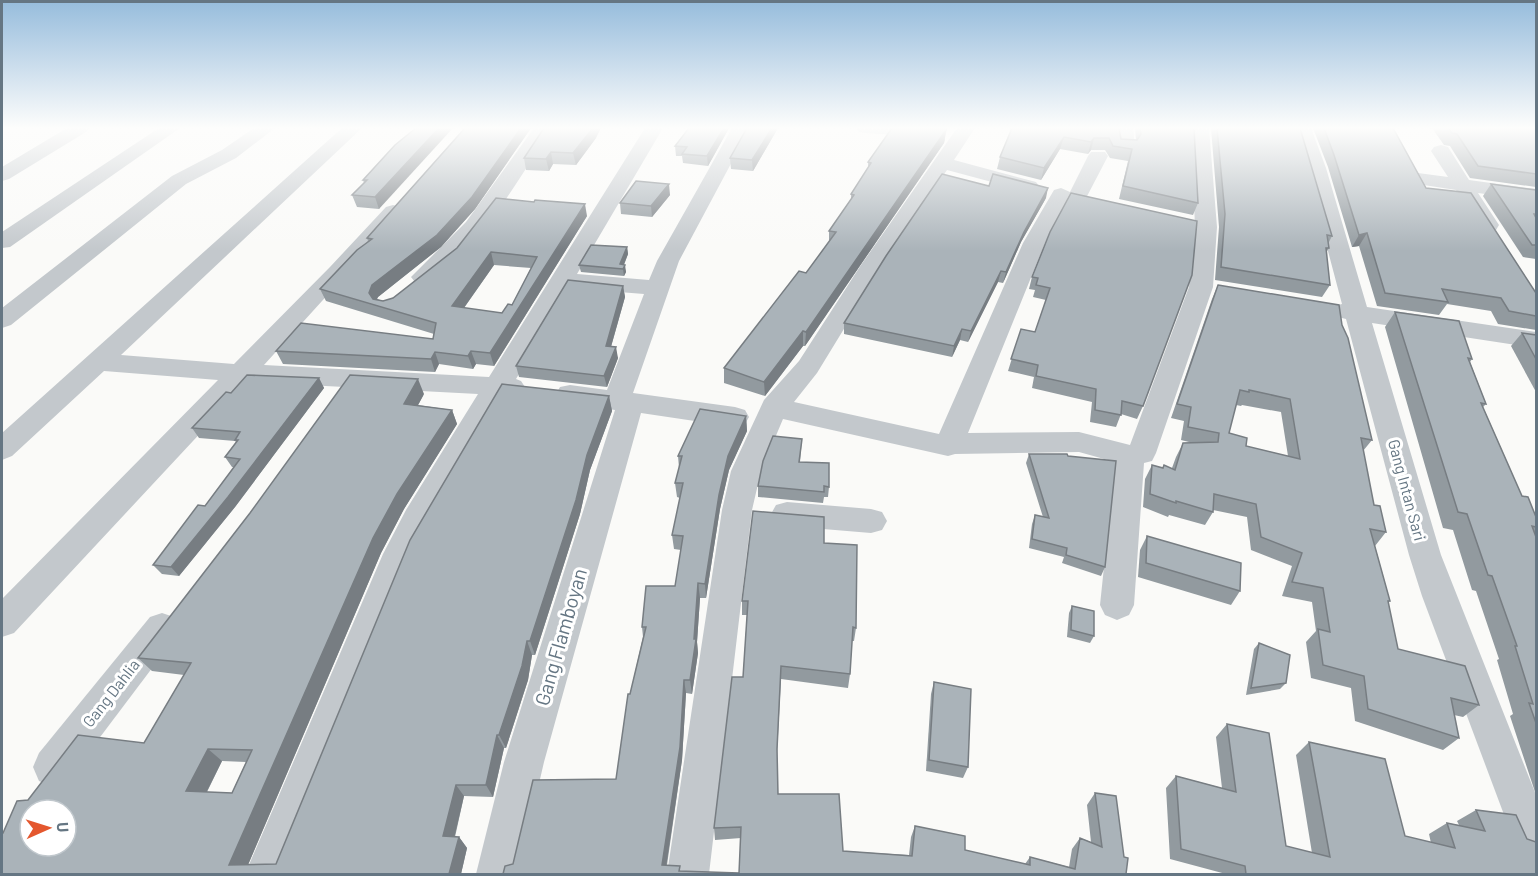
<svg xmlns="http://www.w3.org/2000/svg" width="1538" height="876" viewBox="0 0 1538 876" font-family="Barlow,sans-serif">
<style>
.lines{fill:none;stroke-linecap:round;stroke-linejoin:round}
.minor{fill:#c3c8cc;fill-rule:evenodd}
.wall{fill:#929a9f;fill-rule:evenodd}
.shaded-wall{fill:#777d82}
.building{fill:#aab3b9;stroke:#777d82;stroke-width:1.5;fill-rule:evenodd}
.labels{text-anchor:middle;stroke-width:6;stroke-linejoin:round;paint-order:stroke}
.street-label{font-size:16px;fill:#657683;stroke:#fff}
.near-street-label{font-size:20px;fill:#657683;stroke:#fff}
</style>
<rect width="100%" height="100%" fill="#fafaf8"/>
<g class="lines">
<g class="minor">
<path d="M67,128H89L86,132L9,179L2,181V167Z"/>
<path d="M159,128H180L10,247L2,248V232Z"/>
<path d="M254,128H275L236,158L186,184L11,325L2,328V308L172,176L222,150Z"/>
<path d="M342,128H362L121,355L234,364L330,267L386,207L393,205L400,207L404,211L400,215L264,365L489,377L645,128H663L577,274L649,280L657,261L732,128H750L679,261L633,393L735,407L745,410L749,417L745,424L735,427L641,413L544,762L518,874H476L504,762L615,410L560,401L556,394L560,387L570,385L607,390L644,294L569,288L516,379L521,381L525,387L521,393L506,396L430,525L415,554L287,874H245L383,554L406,510L478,394L248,382L14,633L2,637V599L218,380L104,371L12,456L2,460V433Z"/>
<path d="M534,128H552C523,172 477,253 432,281C427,285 421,284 415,282L411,277L466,222Z"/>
<path d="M856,128H936L938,131L935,135L929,137L865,133L859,132Z"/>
<path d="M957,128H975L954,160L1036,182L1039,186L1036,190L1029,192L947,170L883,265L817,373L794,402L939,434L1023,243L1054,190L1061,188L1070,192L1088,156L1091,152H1105L1108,156L1084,202L1077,204L1068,200L1045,243L968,433L1079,432L1130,445L1189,287L1195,227L1191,128H1209L1217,227L1213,287L1156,453L1152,461L1144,463L1134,605L1129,615L1117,620L1105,615L1100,605L1115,462L1079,452L955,454L948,456L783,419L761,471L752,510L709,874H667L722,510L731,471L764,400L799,361L861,265Z"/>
<path d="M1115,128H1133L1135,146L1133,150H1119L1117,146Z"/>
<path d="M1293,128H1311L1326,168L1367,307L1536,332V348L1372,323L1441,555L1536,795V866L1521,860L1422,596L1409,555L1346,319L1334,316L1331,311L1334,306L1342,304L1306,168Z"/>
<path d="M1441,145L1448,147L1469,180L1536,189V201L1478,193L1499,225L1496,230L1488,231L1480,230L1456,190L1411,183L1408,179L1411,175L1418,173L1448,177L1431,151L1434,147Z"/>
<path d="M787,502L871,509L882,512L887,521L882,530L871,533L787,526L776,523L771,514L776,505Z"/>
<path d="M162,613L174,617L179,628L174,639L67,781L53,787L39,781L33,767L39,753L150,617Z"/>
</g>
</g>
<g class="wall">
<path d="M416,128L379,209L357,207L352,195L364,183L363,180Z"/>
<path d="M465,128H531L475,209L441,247L378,297L377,299L383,301L393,298L457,248L587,216L494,366L476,364L473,369L439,364L435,372L283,364L276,351L433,339L434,334L326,301L320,289L368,241L367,238ZM494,265L531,268L512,305L502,313L464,308Z"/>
<path d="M689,128H729L708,166L683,163L682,156H676L675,146Z"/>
<path d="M778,128L753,171L731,169L730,158Z"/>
<path d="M1012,128L1136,140L1135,128H1194L1198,203L1193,215L1119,199L1128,161L1110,158L1105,150H1091L1088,154L1060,149L1041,180L997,169L1000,157Z"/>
<path d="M1211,128H1300L1332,236L1328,244L1329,248L1326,253L1330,285L1322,297L1215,280L1219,227Z"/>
<path d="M1313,128H1393L1426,188L1536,293V330L1498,324L1491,311L1447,304L1439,315L1377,306L1359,246L1352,247L1328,167Z"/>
<path d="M1432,128H1536V187L1470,178L1450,146L1444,145Z"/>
<path d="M596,138L576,165L553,164L549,171L526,170L524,158Z"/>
<path d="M945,139L944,143L805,346H803L765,396L724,383V368L806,273L829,242V231L851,199V194L868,169V162Z"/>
<path d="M1491,184L1536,190V259L1523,257L1483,196Z"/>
<path d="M670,195L652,217L621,214L620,203Z"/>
<path d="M1046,198L1021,242L1003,283L998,282L968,342L960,340L952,357L844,334V323Z"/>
<path d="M1050,232L1143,406L1137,419L1121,414L1116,427L1090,422L1092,402L1032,388L1034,377L1008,371L1021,329L1035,332L1046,300L1033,297L1035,290L1029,289L1032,277Z"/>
<path d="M627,247L628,254L624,265L626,272L624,276L581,272L579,265Z"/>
<path d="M1218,285L1342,325L1372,440L1363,451L1374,505L1386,532L1375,546L1390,601L1388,603L1398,649L1479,705L1463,717L1454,715L1459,738L1443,750L1355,721L1351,688L1311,678L1306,642L1316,631L1312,602L1282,596L1292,566L1251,550L1247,517L1213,510V512L1205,525L1169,515L1168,517L1143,507L1145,479L1152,465L1163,468H1172L1176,457L1183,443H1193L1181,440L1184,421L1171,418L1212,299ZM1236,405L1241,406L1242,405L1281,412L1288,456L1246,446L1229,433Z"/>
<path d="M623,286L625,297L611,347L618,358L607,387L519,377L516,366Z"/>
<path d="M1395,312L1472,359L1470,362L1486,404L1483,407L1522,496L1536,517V532L1535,534L1536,537V795L1510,716L1513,714L1497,660L1499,659L1476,591L1472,590L1453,530L1443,528L1385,327Z"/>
<path d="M1522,333L1536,335V392L1511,346Z"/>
<path d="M319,378L324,388L235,507L179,576L162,574L153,565L205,506L234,467H232L225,457L236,442L235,441L199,438L192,428L231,393Z"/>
<path d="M424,394L418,405L452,410L457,424L404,509L381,553L248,865L276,864L609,396L612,411L590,470L580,514L535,655H532L528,680L506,748H504L493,797L464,796L455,837H459L467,848L461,874H2L3,833L28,800L144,743L184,675L152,671L138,658ZM222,761L246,762L232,793L207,792Z"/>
<path d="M746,416L747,431L729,470L720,509L706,598H700L697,642L698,653L692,694L686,693L682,760L667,865L681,871L739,873L741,838L715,840L714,828L743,677L747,615H742V601L824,543L856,628L854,641H852L850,674L848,688L781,679L777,755L778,794L843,851L909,855L911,837L915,826L965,850L1025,864L1030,857L1069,867L1072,849L1080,838L1091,842L1087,805L1095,793L1126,874H503L513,864L616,779L630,694L643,637L642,627L675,586L681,550L674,549L672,535L680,498L677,497L675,483L679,468L678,456Z"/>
<path d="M802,439L800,462L829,487L828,497H824L823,503L758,497V486Z"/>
<path d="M1029,454L1105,567L1101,576L1062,563L1064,557L1029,548L1032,524L1035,515L1043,517L1026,463Z"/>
<path d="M1147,536L1240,591L1231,605L1138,577L1140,550Z"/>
<path d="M1072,606L1094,636L1090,643L1067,637L1069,613Z"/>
<path d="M1259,643L1286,683L1280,689L1246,695L1254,649Z"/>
<path d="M934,682L968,767L963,778L926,771L931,694Z"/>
<path d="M1227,724L1286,846L1312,853L1296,755L1309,742L1405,836L1431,843L1429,834L1447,823L1459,825L1457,821L1476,810L1527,839L1536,874H1226L1170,859L1166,788L1176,776L1222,788L1216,737Z"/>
</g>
<g class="shaded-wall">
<path d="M439,128H453L379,209L375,197Z"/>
<path d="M521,128H531L475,209L441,247L378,297L374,305L369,293L372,285Z"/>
<path d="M593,128H601L596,138L576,165L573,153Z"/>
<path d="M724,128H729L708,166L707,156Z"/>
<path d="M772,128H778L753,171L752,160Z"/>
<path d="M947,128L944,143L805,346L806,332Z"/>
<path d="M1064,137L1060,149L1041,180L1044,168Z"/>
<path d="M1094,138L1091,150L1088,154L1091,142Z"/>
<path d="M551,152L553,164L549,171L546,159Z"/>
<path d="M669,184L670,195L652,217L651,206Z"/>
<path d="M1048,188L1046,198L1021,242L1003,283L1006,272L1024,232Z"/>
<path d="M585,204L587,216L494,366L490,353Z"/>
<path d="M1367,233L1359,246L1352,247L1359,235Z"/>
<path d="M627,247L628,254L622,269L620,264Z"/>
<path d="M491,252L494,265L456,319L452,306Z"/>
<path d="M625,265L626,272L624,276L623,269Z"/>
<path d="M1001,271L998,282L968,342L971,331Z"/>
<path d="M623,286L625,297L608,357L606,346Z"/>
<path d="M962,329L960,340L952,357L954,346Z"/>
<path d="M803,331V346L765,396L764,382Z"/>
<path d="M616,347L618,358L607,387L604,376Z"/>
<path d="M471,351L476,364L473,369L468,356Z"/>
<path d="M435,352L439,364L435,372L431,359Z"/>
<path d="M319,378L324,388L235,507L179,576L171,567Z"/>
<path d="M418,379L424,394L411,418L404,404Z"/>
<path d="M609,396L612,411L590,470L580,514L535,655L530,641L587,455Z"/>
<path d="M452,410L457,424L404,509L381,553L244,874L229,865L373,538L397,494Z"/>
<path d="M746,416L747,431L729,470L720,509L706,598L705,584L719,495L728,456Z"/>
<path d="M698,583L700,598L697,642L698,653L692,694L690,680L694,639Z"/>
<path d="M527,641L532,655L528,680L506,748L499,735Z"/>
<path d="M684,680L686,693L682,760L665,874L662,865Z"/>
<path d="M497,735L504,748L493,797L486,785Z"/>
<path d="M208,749L222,761L201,803L186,791Z"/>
<path d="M456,785L464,796L452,847L443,836Z"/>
<path d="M459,837L467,848L461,874H449Z"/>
</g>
<g class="building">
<path d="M416,128H439L375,197L352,195L367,180H363L395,145Z"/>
<path d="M465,128H521L472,197L437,235L372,285L369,293L373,299L383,301L393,298L457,248L496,198L534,202L535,200L585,204L490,353L471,351L468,356L435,352L431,359L276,351L301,323L433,339L436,323L320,289L357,250L372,239L367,238ZM491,252L537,257L512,305L508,304L502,313L452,306Z"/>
<path d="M544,128H593L573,153L551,152L546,159L524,158Z"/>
<path d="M689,128H724L707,156L682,154L687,147L675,146Z"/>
<path d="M747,128H772L752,160L730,158Z"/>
<path d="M892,128H947L946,130L806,332L803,331L764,382L724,368L799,271L806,273L836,232L829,231L854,195L851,194L871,163L868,162Z"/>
<path d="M1012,128H1119L1121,139L1137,140L1141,134L1140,128H1194L1198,203L1123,186L1132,149L1113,146L1109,138H1094L1091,142L1064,137L1044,168L1000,157Z"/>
<path d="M1217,128H1300L1332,236L1327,235L1329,248H1326L1330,285L1221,267L1225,214Z"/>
<path d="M1324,128H1393L1426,188L1471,193L1536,293V316L1509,311L1501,298L1442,289L1448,302L1385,293L1367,233L1359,235L1334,155Z"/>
<path d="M1448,128H1536V174L1478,166L1457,134L1452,133Z"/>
<path d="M942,174L989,186L993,174L1048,188L1024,232L1006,272L1001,271L971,331L962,329L954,346L844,323L886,256Z"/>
<path d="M636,181L669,184L651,206L620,203Z"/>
<path d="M1491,184L1536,190V214H1534L1536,218V245H1532Z"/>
<path d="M1071,193L1197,221L1192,275L1143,406L1122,401L1121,415L1095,410L1096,389L1036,376L1038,365L1011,359L1021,329L1035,332L1050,288L1036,285L1038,278L1032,277L1050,232Z"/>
<path d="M591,245L627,247L620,264L625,265L623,269L579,265Z"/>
<path d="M568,280L623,286L606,346L616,347L604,376L516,366Z"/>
<path d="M1218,285L1339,305L1342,325L1348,338L1372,440L1361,438L1374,505L1380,506L1386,532L1370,529L1390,601H1388L1398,649L1465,666L1479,705L1451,698L1459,738L1368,709L1364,676L1323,665L1318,629L1330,632L1323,588L1292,582L1302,553L1261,537L1256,504L1214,494L1213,512L1176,501V503L1150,494L1152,465L1163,468L1164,465L1175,470L1183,443L1218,442L1219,433L1188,427L1191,407L1177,404ZM1240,390L1249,392V390L1290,399L1300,459L1246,446L1247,438L1229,433Z"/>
<path d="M1395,312L1459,321L1472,359L1468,358L1486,404L1481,403L1522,496L1528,497L1536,517V527L1532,526L1536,537V723L1529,703L1533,704L1515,646H1517L1492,576L1488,575L1467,514L1458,512Z"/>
<path d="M1522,333L1536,335V359Z"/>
<path d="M247,375L319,378L228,497L171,567L153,565L198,505L205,506L240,459L225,457L238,440H235L240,432L192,428L226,392L231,393Z"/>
<path d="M350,375L418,379L404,404L452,410L397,494L373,538L229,865L276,864L410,540L502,384L609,396L587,455L576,500L530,641H527L522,666L499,735H497L486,785H456L443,836L459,837L449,874H2V834L3,833L17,801L28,800L78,735L144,743L191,663L138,658L250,513ZM208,749L252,750L232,793L186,791ZM30,810H66V846H30Z"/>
<path d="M700,409L746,416L728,456L719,495L705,584L698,583L694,639H696L690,680H684L680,747L662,865L680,866L679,871L739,873L741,827L714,828L732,677H743L748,601H742L753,511L824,517V543L857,545L856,628L853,627L850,674L781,666L777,749L778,794H839L843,851L912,856L915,826L965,836V850L1030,865V857L1075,869L1080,838L1102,847L1095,793L1116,796L1124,857L1128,858L1126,874H503L505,866L513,864L533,780L616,779L628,694H630L646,627H642L646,586H675L683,536L672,535L683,483H675L682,456H678Z"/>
<path d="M773,436L802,439L799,462L829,463V487L824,486V492L758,486L763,461Z"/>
<path d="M1029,454H1067L1068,456L1116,461L1105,567L1066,555L1067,548L1032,539L1035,515L1049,518Z"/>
<path d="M1147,536L1241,563L1240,591L1146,563Z"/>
<path d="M1072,606L1094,611V636L1071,630Z"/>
<path d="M1259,643L1290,655L1286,683L1251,688Z"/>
<path d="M934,682L971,689L968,767L929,760Z"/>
<path d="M1227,724L1269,733L1286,846L1330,857L1309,742L1385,759L1405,836L1455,848L1447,823L1485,831L1476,810L1516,815L1527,839L1536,842V874H1246L1245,866L1181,849L1176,776L1236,792Z"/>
</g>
<linearGradient id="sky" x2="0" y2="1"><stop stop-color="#96bcdc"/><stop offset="0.51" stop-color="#fdfdfc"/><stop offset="1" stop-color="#fdfdfc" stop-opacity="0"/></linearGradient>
<rect width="1538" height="251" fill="url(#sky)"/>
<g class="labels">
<g class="street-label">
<text transform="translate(1407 490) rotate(75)" y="6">Gang Intan Sari</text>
<text transform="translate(111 693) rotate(-52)" y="6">Gang Dahlia</text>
</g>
<g class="near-street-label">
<text transform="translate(561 637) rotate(-74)" y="7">Gang Flamboyan</text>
</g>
</g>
<rect width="1538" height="876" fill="none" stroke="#657683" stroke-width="6"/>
<g transform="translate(48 828) rotate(87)"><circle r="28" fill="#ffffff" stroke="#c1c8cd" stroke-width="1.5"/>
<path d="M0-4.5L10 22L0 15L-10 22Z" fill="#e4572e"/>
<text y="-9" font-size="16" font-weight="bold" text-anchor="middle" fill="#657683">U</text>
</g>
</svg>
